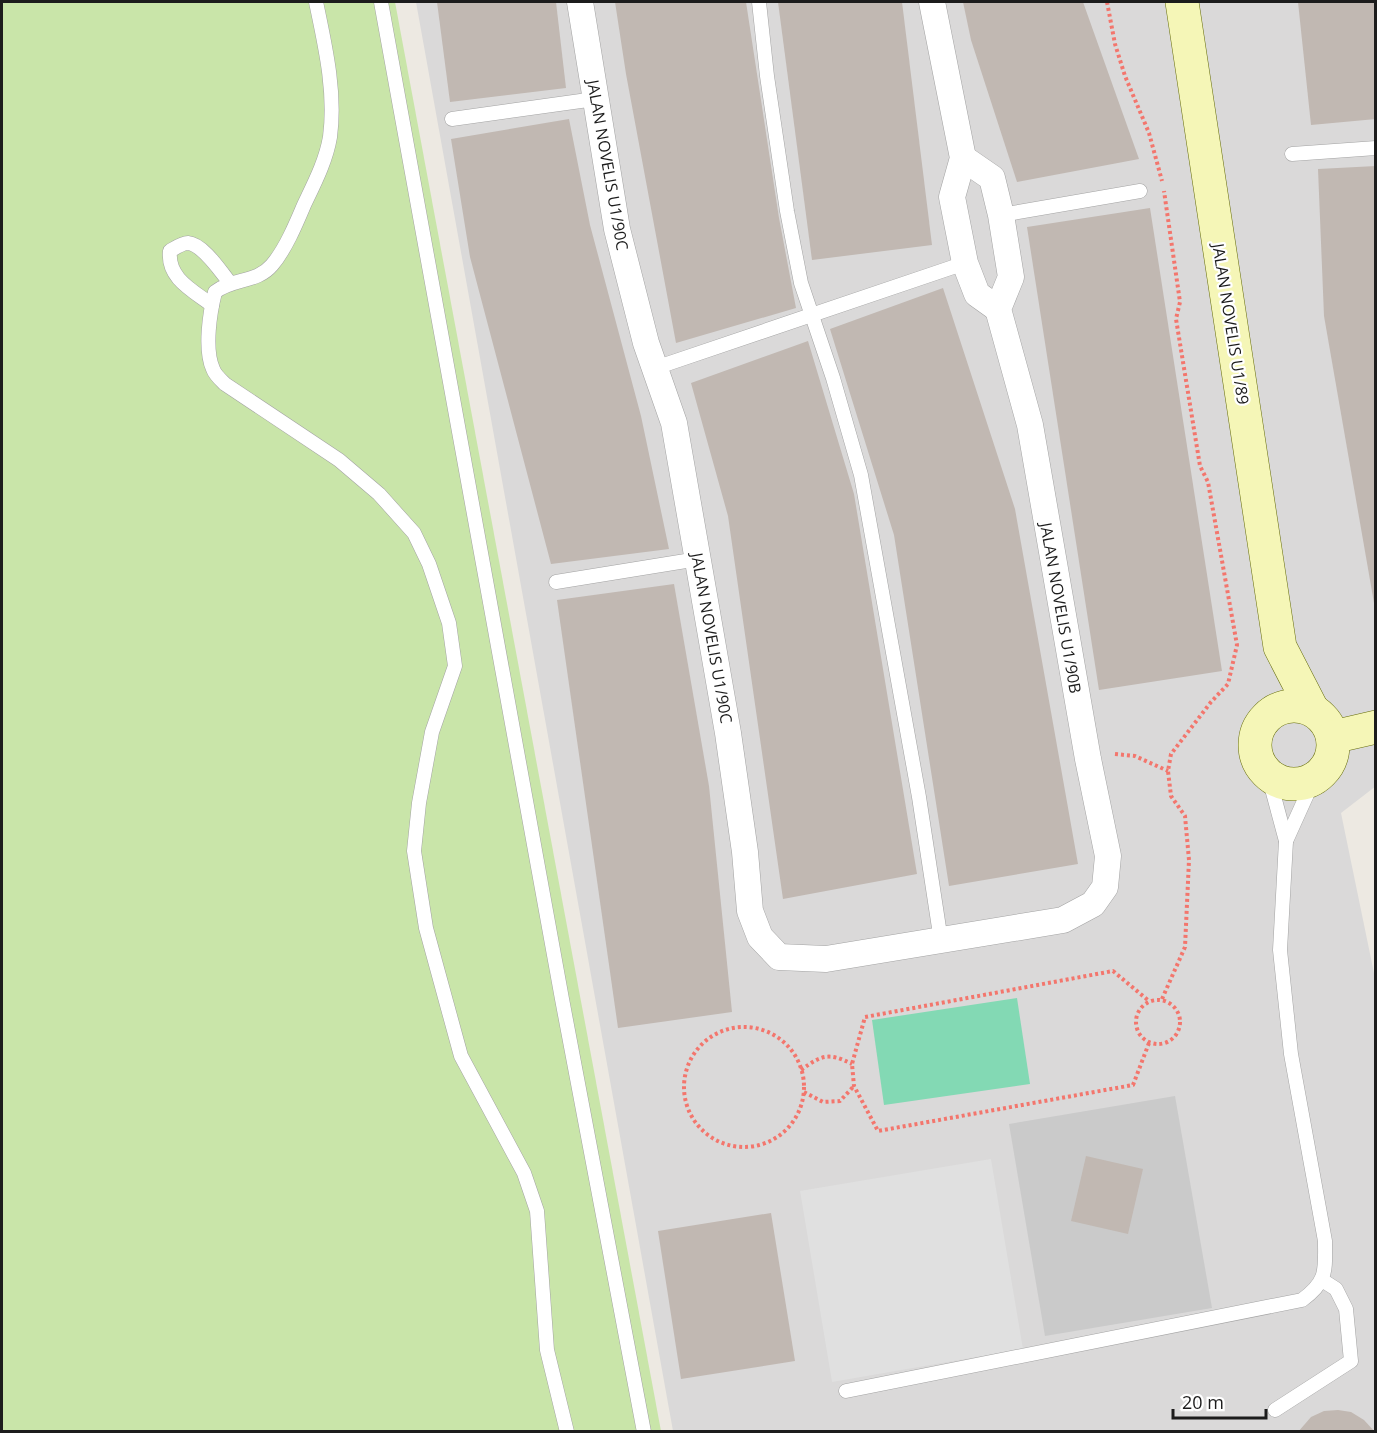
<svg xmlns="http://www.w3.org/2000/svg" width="1377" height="1433" viewBox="0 0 1377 1433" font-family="'Open Sans',sans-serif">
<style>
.residential{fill:#dad9d9}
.religious{fill:#cacaca}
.grass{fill:#c9e5a9}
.pitch{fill:#83d9b4}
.parking{fill:#e0e0e0}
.building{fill:#c1b8b2}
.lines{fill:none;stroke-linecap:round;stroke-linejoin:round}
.lane-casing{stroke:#a3a3a3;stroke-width:15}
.street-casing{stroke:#a3a3a3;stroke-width:27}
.secondary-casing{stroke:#656c0a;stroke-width:34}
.path{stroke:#f3766d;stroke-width:4;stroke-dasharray:3 3;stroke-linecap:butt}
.lane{stroke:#fff;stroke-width:14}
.street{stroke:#fff;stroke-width:26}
.secondary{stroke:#f5f6b7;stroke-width:33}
.labels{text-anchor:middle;stroke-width:4.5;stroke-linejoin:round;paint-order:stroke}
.street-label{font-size:16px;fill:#1c1c1c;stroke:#fff}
</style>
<rect width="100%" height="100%" fill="#ede9e2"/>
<path class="residential" d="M416,2H1375L1376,786L1341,813L1375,978V1431H673Z"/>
<path class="religious" d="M1175,1096L1212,1308L1045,1336L1009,1124Z"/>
<path class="grass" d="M2,2H395L661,1431L2,1432Z"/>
<path class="pitch" d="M1017,998L1030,1084L884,1105L872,1020Z"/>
<path class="parking" d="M991,1159L1023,1349L832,1382L800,1191Z"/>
<g class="building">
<path d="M437,2H556L566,88L450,102Z"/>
<path d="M615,2H746L779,218L796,308L676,343L626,74Z"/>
<path d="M778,2H902L932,245L812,260Z"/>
<path d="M963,2H1083L1139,159L1017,182L971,40Z"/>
<path d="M1298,2H1376V119L1311,125Z"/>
<path d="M569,119L590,225L641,416L669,549L551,564L470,257L451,139Z"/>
<path d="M1376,166V603H1374L1324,316L1318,169Z"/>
<path d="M1150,208L1222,671L1099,690L1027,227Z"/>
<path d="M943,288L1015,509L1078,864L949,886L894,535L830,329Z"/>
<path d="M808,341L854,494L917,874L783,899L728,516L691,383Z"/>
<path d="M674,584L709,786L732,1012L618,1028L557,600Z"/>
<path d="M1086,1156L1143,1169L1128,1234L1071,1221Z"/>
<path d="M771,1213L795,1361L681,1379L658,1231Z"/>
<path d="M1338,1410L1351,1412L1364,1420L1375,1432H1298L1311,1417L1324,1411Z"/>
</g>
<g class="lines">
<g class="lane-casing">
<g id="lane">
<path d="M316,2C325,45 336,92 330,137C326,161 314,184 304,205C296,224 285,250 272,265C257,283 233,278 215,292C210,312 204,349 213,369C215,375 221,380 225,384L339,460L379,494L414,533L429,564L449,623L455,666L432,732L419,803L414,851L426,928L461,1056L524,1173L537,1211L547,1350L567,1432"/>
<path d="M381,2L562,999L644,1432"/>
<path d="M759,2L767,76L787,211L801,283L833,378L861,475L919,797L941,941"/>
<path d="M452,119L595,99"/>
<path d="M1292,154L1376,148"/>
<path d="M1001,215L1140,191"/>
<path d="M212,305C192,290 167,278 170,251C175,248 182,243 188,243C203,244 221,272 230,283"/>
<path d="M655,368L965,263"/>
<path d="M556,582L698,559"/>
<path d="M1286,841L1314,779"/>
<path d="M846,1391L1302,1300C1328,1281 1325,1270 1325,1241L1291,1054L1280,950L1286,841L1268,774"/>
<path d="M1275,1410L1351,1361L1346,1309L1336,1289L1322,1280"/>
</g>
</g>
<g class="street-casing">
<g id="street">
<path d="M580,2L617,229L646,343L674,423L728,733L745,852L750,911L760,937L779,957L826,959L1063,920L1093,904L1105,887L1108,856L1088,759L1030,425L998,309L1011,277L1001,215L992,178L963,158"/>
<path d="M932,2L963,158L952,197L965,263L977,294L998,309"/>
</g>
</g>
<g class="secondary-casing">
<g id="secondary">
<path d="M1182,2L1280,647L1312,709"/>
<circle cx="1294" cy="745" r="39"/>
<path d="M1333,737L1376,727"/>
</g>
</g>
<g class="path">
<path d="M1107,2L1115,44L1125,76L1149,133L1162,181"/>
<path d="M1115,754L1135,756L1168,771"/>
<path d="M1162,999L1185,947L1189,860L1185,816L1171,796L1168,771L1171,754L1211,702L1228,684L1237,645L1208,482L1200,466L1176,319L1180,302L1164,191"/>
<circle cx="1158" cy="1022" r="22"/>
<circle cx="744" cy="1087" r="60"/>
<path d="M1149,1043L1133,1085L878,1131L854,1086L852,1064L865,1017L1113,971L1149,1001"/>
<path d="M801,1070C822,1055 828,1052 852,1064"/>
<path d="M804,1092L823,1102L840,1101L854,1086"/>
</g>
<use href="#lane" class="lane"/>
<use href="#street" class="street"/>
<use href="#secondary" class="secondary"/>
</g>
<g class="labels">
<g class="street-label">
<text transform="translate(608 165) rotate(80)" y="6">JALAN NOVELIS U1/90C</text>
<text transform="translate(1231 324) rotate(81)" y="6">JALAN NOVELIS U1/89</text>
<text transform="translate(1061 608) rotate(80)" y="6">JALAN NOVELIS U1/90B</text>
<text transform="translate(712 638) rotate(80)" y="6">JALAN NOVELIS U1/90C</text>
</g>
</g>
<rect width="1377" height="1433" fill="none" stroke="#1c1c1c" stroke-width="6"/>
<path d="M1173 1409v9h93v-9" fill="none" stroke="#1c1c1c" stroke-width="3"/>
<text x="1182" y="1409" font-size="18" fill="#1c1c1c" stroke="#ffffff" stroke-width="4.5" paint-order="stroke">20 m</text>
</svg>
